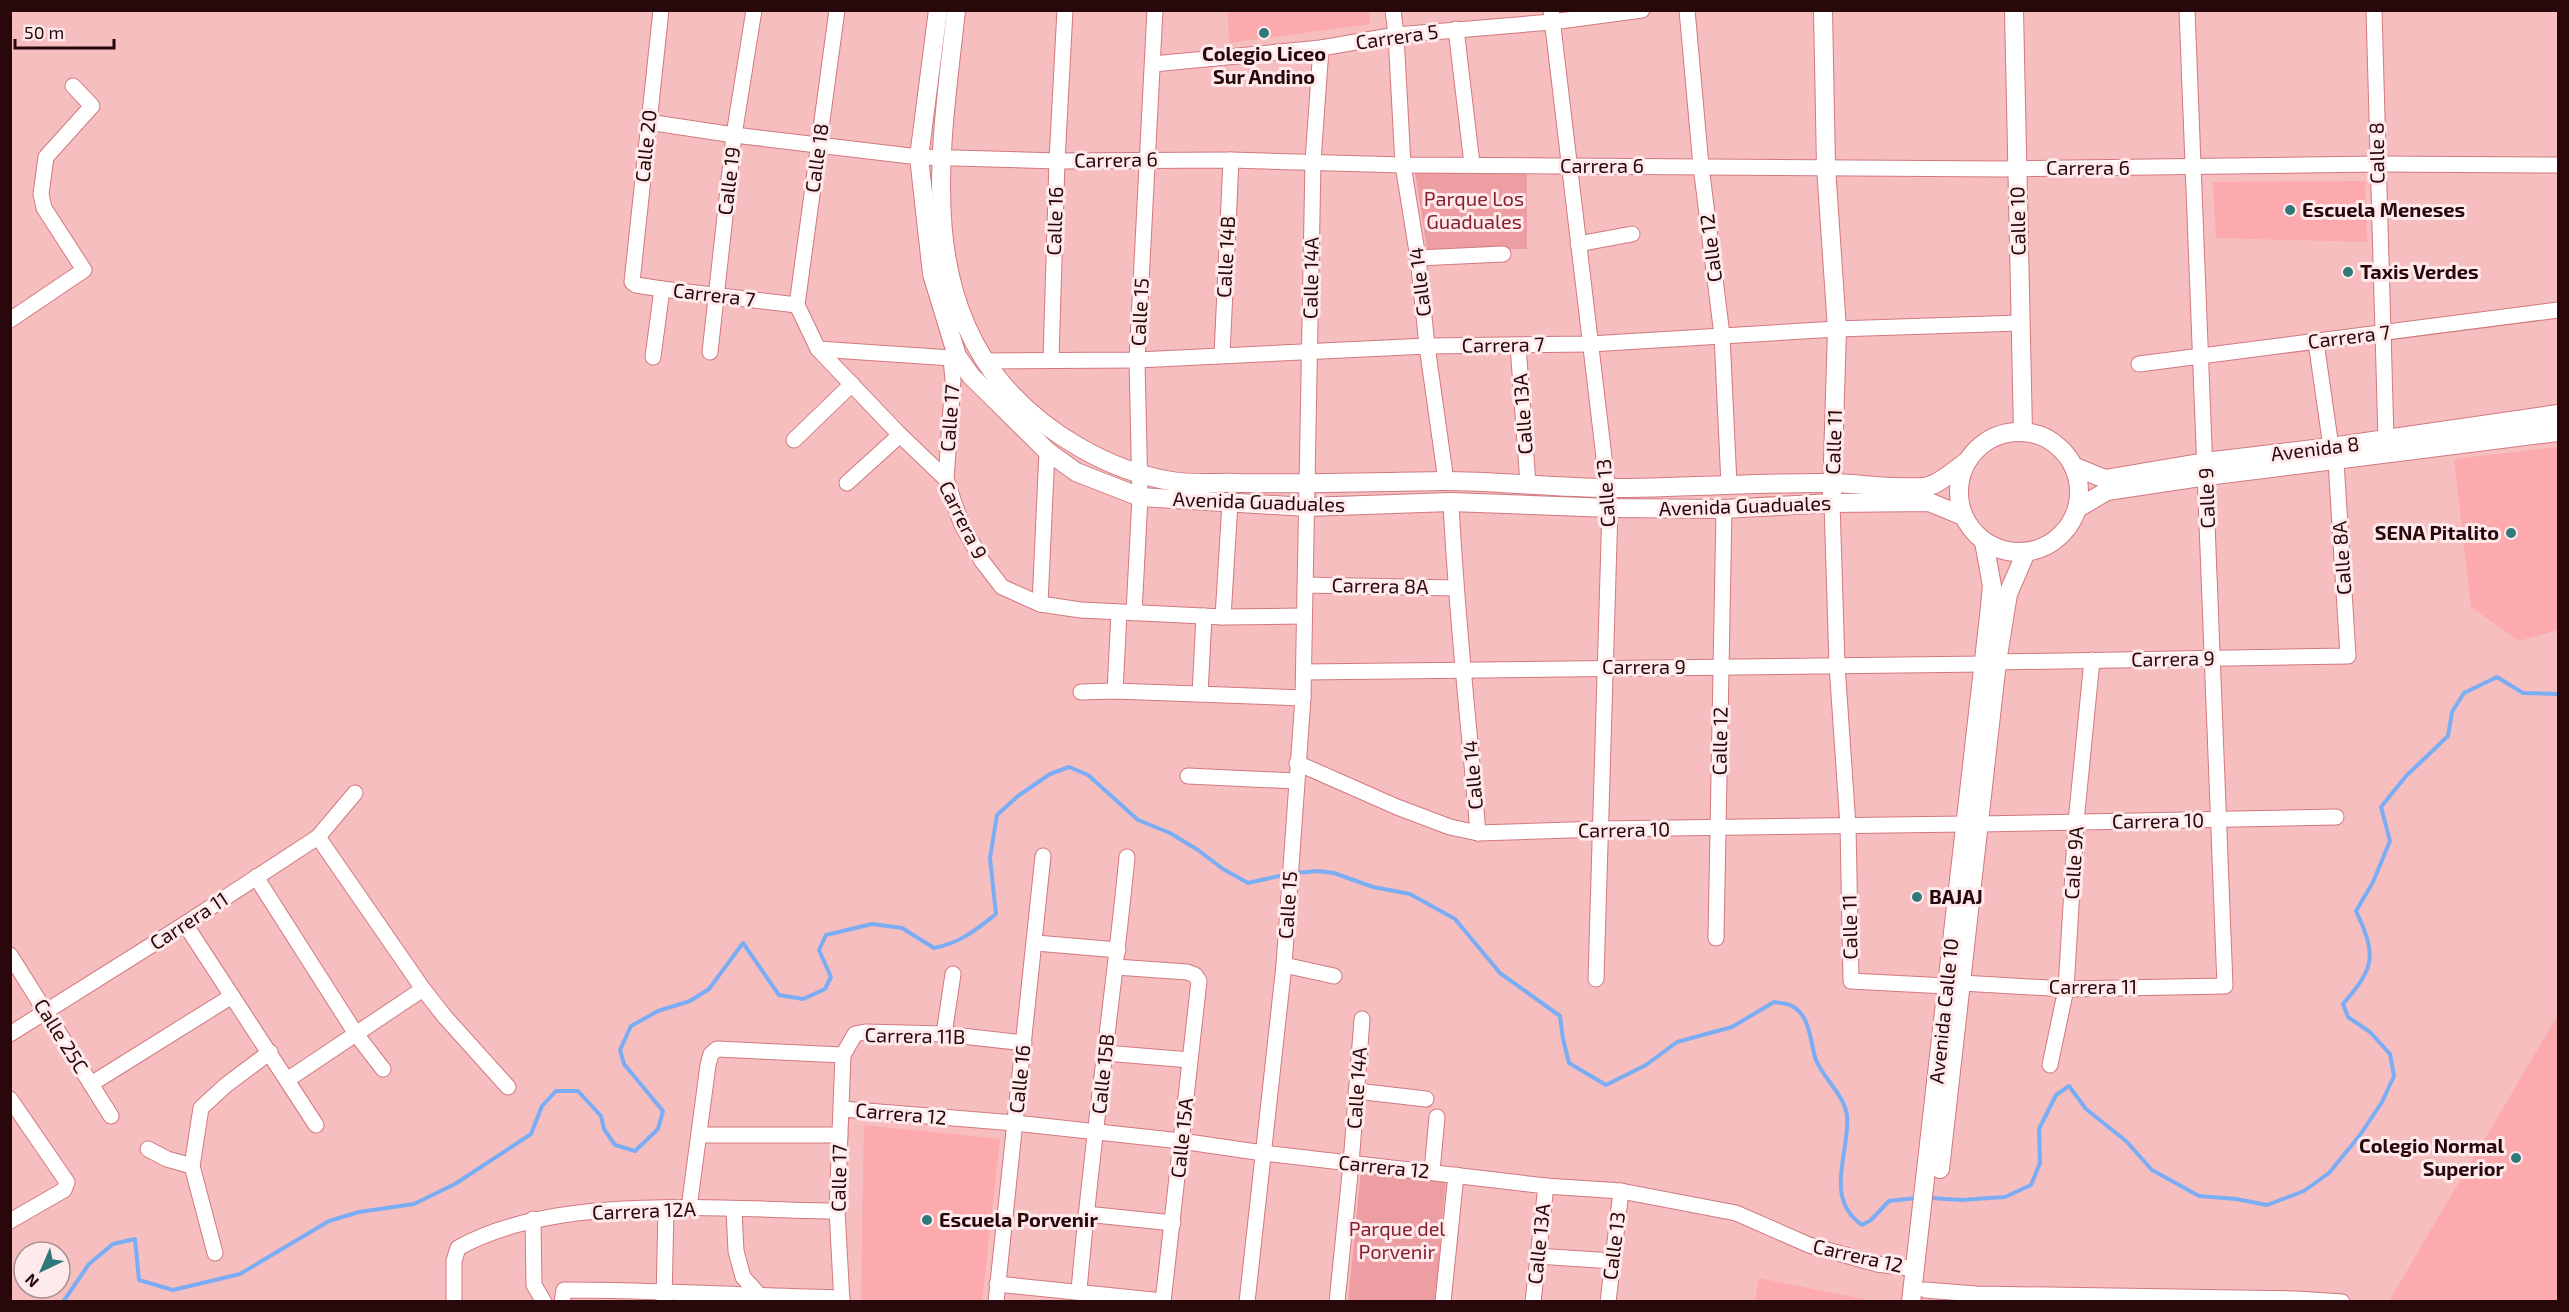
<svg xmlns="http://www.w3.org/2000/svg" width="2569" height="1312" viewBox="0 0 2569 1312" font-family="'Exo 2',sans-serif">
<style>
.built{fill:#fcaaae}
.green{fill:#ed9ea2}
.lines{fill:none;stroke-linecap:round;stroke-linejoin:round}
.stream{stroke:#7aadf3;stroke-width:4}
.minor-casing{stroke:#d1797f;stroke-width:17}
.major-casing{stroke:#d1797f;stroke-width:20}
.minor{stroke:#fff;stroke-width:15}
.major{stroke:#fff;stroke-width:18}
.poi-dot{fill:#30797a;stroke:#ffeaeb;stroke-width:2}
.labels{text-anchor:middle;stroke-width:6;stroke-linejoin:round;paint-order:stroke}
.street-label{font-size:20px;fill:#29080c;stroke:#ffeaeb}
.poi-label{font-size:20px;font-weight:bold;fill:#29080c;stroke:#ffeaeb;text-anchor:start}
.park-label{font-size:20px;fill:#881f31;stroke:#ffeaeb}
</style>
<rect width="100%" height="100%" fill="#f7bec0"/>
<g class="built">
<path d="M1228,11H1369L1370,24L1229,43Z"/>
<path d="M2365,181L2367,242L2216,238L2213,182Z"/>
<path d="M2558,447V630L2519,641L2471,607L2454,459Z"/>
<path d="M2558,1015V1301H2389Z"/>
<path d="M864,1125L1000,1139L982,1301H861Z"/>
<path d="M1759,1278L1873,1301H1755Z"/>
</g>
<g class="green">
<path d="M1527,170V249L1427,250L1415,172Z"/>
<path d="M1361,1170L1446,1180L1435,1301L1348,1302Z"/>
</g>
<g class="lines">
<g class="stream">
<path d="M1295,873L1318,871L1334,873L1373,887L1410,894L1455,919L1500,973L1560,1016L1563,1039L1569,1063L1606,1085L1646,1065L1677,1042L1732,1027L1774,1002C1779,1003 1787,1003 1792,1006C1811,1016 1810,1043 1816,1060C1824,1079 1845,1096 1847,1116C1850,1154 1823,1197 1862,1225L1871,1220L1889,1201L1916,1198"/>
<path d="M1930,1198L1961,1200L2005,1197L2031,1185L2040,1163L2039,1129L2056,1095L2069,1086L2086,1109L2126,1141L2152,1170L2199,1196L2236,1199L2267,1205L2304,1191L2329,1173L2360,1135L2382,1102L2394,1076L2390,1054L2370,1032L2348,1017L2343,1004C2375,967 2377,956 2356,911L2373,882L2390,841L2381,807L2406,776L2448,736L2452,712L2464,693L2497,677L2523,693L2558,694"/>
<path d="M63,1302L89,1264L113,1244L135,1239L139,1280L173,1290L240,1274L329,1221L359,1212L414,1204L455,1184L531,1134L542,1106L556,1091H578L601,1116L604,1129L615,1145L635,1151L658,1129L663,1111L624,1064L620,1050L631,1026L658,1011L690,1001L709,989L743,943L779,995L803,999L825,989L831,977L819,950L826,935L872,924L902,928L934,948C960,943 976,930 996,914L990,858L997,815L1018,796L1050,774L1069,767L1088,775L1138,820L1170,833L1198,850L1223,869L1248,883L1288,874"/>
</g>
<g class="minor-casing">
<g id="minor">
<path d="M661,10L632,282L636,285L662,289L797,305"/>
<path d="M1393,10L1396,35L1403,165L1418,258L1427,346L1446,481"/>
<path d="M1551,10L1610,508L1596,979"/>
<path d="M1687,10L1701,166L1722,335L1729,485"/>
<path d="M2374,10L2386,439"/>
<path d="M1456,29L1472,164"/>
<path d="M1153,64L1321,48L1396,35L1552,22L1642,10"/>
<path d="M648,122L734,135L919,157L1057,161L1231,160L1403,165L2003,169L2377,164L2558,165"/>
<path d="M1578,244L1632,234"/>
<path d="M1418,258L1503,254"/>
<path d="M797,305L818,349L900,435L946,479L961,523L982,561L1002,587L1040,604L1081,610L1223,617L1303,616"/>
<path d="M797,305L837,10"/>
<path d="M10,320L84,270L44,208L41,194L46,157L92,106L73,86"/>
<path d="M2316,342L2331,447"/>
<path d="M1518,345L1528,484"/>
<path d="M818,349L951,358L957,356"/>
<path d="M710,352L734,135L754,10"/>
<path d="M1222,355L1231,160"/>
<path d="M653,357L662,289"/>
<path d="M1051,359L1057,161L1065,10"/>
<path d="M985,361L1137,360L1427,346L1590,344L1837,329L2020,323"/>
<path d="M2139,364L2558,310"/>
<path d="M794,440L852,384"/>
<path d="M946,479L953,380L951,358"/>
<path d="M847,483L900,435"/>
<path d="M1451,502C1456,613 1469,723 1478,833"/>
<path d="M1832,503L1837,665L1848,826L1851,981L1946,986"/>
<path d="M1305,585L1455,588"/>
<path d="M1040,604L1047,451"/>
<path d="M1134,613L1140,497L1137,360L1155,10"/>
<path d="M1223,617L1230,503"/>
<path d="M1997,662L2348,656L2336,461"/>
<path d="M1304,672L1984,664"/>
<path d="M1115,691L1119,613"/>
<path d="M1081,692L1115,691L1303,698"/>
<path d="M1200,694L1204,616"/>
<path d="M1297,763L1397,807L1450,827L1478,833L1600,829L1965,824"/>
<path d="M1188,776L1296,781"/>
<path d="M1980,824L2336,817"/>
<path d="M318,837L423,989L445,1017L508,1087"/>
<path d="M256,877L356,1034L383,1069"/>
<path d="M185,924L316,1125"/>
<path d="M1716,938L1724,509"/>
<path d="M1036,943L1118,950"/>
<path d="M10,955L111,1116"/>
<path d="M1284,965L1334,976"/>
<path d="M1116,967L1187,972L1195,975L1199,981L1163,1302"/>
<path d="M1962,983L2066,989L2225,986L2187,10"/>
<path d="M10,1034L185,924L318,837L355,793"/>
<path d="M944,1034L953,974"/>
<path d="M1105,1053L1190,1060"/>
<path d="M2050,1065L2066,989L2076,822L2092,660"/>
<path d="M287,1080L423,989"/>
<path d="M91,1084L232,996"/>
<path d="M1356,1091L1426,1099"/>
<path d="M10,1099L67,1182L64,1190L10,1221"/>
<path d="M842,1109L1015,1123L1181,1141L1263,1153L1546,1186L1621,1191L1736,1213L1809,1245L1877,1264L1916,1269"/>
<path d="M700,1135H840"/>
<path d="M148,1149L167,1159L192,1166"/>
<path d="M1432,1171L1437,1117"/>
<path d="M689,1208L708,1065L711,1054L717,1049L843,1055"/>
<path d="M734,1210L736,1251L743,1277L760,1296V1302"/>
<path d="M1086,1214L1173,1223"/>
<path d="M533,1219L534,1285L544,1302"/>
<path d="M215,1253L192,1166L201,1108L226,1085L270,1052"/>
<path d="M1537,1256L1613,1261"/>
<path d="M997,1284L1163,1301"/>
<path d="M1925,1290L1976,1294L2297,1299L2342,1302"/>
<path d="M1079,1291C1091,1146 1113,1002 1127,857"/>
<path d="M454,1302V1261L458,1248C557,1192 725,1210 837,1211"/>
<path d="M562,1302L564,1290C657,1290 749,1296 842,1298"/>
<path d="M664,1302L666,1208"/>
<path d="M842,1302L837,1211L843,1055L855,1034L865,1032L944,1034L1024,1043"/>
<path d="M996,1302L1043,856"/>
<path d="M1247,1302L1284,965L1303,698L1313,161L1321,48"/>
<path d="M1337,1302L1351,1164L1362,1019"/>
<path d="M1443,1302L1456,1175"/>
<path d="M1533,1302L1546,1186"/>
<path d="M1608,1302L1621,1191"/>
</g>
</g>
<g class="major-casing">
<g id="major">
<path d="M938,10L919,157L932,274L957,356L971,376L1047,451L1076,472L1140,497L1307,507L1451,502L1610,508L1724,509L1832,503L1929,502L1963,516"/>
<path d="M956,10C943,135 914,282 1004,386C1045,433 1109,471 1171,481C1193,485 1218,482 1241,483C1308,484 1375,482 1443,481C1499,481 1555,488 1610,488C1685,488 1759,482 1834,483C1863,484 1895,489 1924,487C1938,486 1954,470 1966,462"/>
<path d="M1823,10L1826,167L1837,329L1832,494"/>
<path d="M2014,10L2023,432"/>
<circle cx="2019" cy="492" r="60"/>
<path d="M2073,466L2105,479L2205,462L2331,447L2558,414"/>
<path d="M2078,508L2107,491L2207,476L2558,432"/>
<path d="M1940,1169L1997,662L2008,594L2026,552"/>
<path d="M1911,1302L1989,616L1992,586L1984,542"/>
</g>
</g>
<use href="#minor" class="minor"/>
<use href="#major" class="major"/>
</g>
<g class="poi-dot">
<circle cx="1264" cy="33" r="6"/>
<circle cx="2290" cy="210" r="6"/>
<circle cx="2348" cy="272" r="6"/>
<circle cx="2511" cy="533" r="6"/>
<circle cx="1917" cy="897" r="6"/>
<circle cx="2516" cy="1158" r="6"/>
<circle cx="927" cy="1220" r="6"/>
</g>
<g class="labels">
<g class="street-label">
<text transform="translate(1397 37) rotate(-8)" y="7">Carrera 5</text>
<text transform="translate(646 146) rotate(-84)" y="7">Calle 20</text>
<text transform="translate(2377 153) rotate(-91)" y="7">Calle 8</text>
<text transform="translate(817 158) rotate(-82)" y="7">Calle 18</text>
<text transform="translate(1116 160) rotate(-1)" y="7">Carrera 6</text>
<text x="1602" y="173">Carrera 6</text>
<text x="2088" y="175">Carrera 6</text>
<text transform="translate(729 181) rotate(-83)" y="7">Calle 19</text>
<text transform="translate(1055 221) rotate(-88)" y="7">Calle 16</text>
<text transform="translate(2018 221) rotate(-91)" y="7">Calle 10</text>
<text transform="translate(1711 248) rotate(-97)" y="7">Calle 12</text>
<text transform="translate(1226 257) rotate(-87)" y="7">Calle 14B</text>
<text transform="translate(1311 278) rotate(-89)" y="7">Calle 14A</text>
<text transform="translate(1420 282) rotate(-97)" y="7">Calle 14</text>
<text transform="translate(714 295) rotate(7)" y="7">Carrera 7</text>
<text transform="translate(1140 312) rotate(-87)" y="7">Calle 15</text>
<text transform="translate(2349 337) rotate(-7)" y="7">Carrera 7</text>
<text transform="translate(1503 345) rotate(-1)" y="7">Carrera 7</text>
<text transform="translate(1523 414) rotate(-94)" y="7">Calle 13A</text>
<text transform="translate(950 418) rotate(-86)" y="7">Calle 17</text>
<text transform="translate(1834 442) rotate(-88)" y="7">Calle 11</text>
<text transform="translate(2315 449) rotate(-7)" y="7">Avenida 8</text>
<text transform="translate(1606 493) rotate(-94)" y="7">Calle 13</text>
<text transform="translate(2207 498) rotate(-92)" y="7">Calle 9</text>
<text transform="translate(1259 502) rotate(2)" y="7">Avenida Guaduales</text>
<text transform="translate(1745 506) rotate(-2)" y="7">Avenida Guaduales</text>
<text transform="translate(963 520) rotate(64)" y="7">Carrera 9</text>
<text transform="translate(2342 558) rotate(-94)" y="7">Calle 8A</text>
<text transform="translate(1380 586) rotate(1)" y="7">Carrera 8A</text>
<text transform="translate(2173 659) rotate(-1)" y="7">Carrera 9</text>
<text x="1644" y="674">Carrera 9</text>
<text transform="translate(1720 741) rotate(-89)" y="7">Calle 12</text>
<text transform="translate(1473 775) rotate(-95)" y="7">Calle 14</text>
<text transform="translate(2158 821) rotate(-1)" y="7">Carrera 10</text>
<text transform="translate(1624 830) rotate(-1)" y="7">Carrera 10</text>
<text transform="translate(2074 863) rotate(-86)" y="7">Calle 9A</text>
<text transform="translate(1288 905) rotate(-86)" y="7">Calle 15</text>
<text transform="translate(189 921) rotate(-33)" y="7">Carrera 11</text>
<text transform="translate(1850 927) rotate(-91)" y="7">Calle 11</text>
<text x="2093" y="994">Carrera 11</text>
<text transform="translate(1944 1011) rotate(-84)" y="7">Avenida Calle 10</text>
<text transform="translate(61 1036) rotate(58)" y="7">Calle 25C</text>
<text transform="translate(915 1036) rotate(1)" y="7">Carrera 11B</text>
<text transform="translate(1103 1074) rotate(-84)" y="7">Calle 15B</text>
<text transform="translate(1020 1079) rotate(-84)" y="7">Calle 16</text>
<text transform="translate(1357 1088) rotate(-86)" y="7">Calle 14A</text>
<text transform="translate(901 1114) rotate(5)" y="7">Carrera 12</text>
<text transform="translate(1182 1138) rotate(-84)" y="7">Calle 15A</text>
<text transform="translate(1384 1167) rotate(6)" y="7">Carrera 12</text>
<text transform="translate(839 1178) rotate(-89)" y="7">Calle 17</text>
<text transform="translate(644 1211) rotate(-2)" y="7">Carrera 12A</text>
<text transform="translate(1539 1244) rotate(-84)" y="7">Calle 13A</text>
<text transform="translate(1614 1246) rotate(-83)" y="7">Calle 13</text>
<text transform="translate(1858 1256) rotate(13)" y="7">Carrera 12</text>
</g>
<g class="poi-label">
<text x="1264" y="61" text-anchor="middle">Colegio Liceo<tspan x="1264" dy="23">Sur Andino</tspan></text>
<text x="2302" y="217">Escuela Meneses</text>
<text x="2360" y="279">Taxis Verdes</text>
<text x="2499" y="540" text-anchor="end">SENA Pitalito</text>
<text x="1929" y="904">BAJAJ</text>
<text x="2504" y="1153" text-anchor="end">Colegio Normal<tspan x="2504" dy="23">Superior</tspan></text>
<text x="939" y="1227">Escuela Porvenir</text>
</g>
<g class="park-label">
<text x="1474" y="206">Parque Los<tspan x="1474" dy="23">Guaduales</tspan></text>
<text x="1397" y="1236">Parque del<tspan x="1397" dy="23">Porvenir</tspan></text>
</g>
</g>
<rect width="2569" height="1312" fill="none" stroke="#29080c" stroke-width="24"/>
<g transform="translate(42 1270) rotate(224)"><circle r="28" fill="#ffeaeb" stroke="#a99092" stroke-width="1.5"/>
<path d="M0-4.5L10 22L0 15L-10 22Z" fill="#30797a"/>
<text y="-9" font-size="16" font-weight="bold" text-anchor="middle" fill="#29080c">N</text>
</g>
<path d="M15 39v9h99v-9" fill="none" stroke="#29080c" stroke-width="3"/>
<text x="24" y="39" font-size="18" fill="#29080c" stroke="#ffeaeb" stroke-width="4.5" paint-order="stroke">50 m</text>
</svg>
